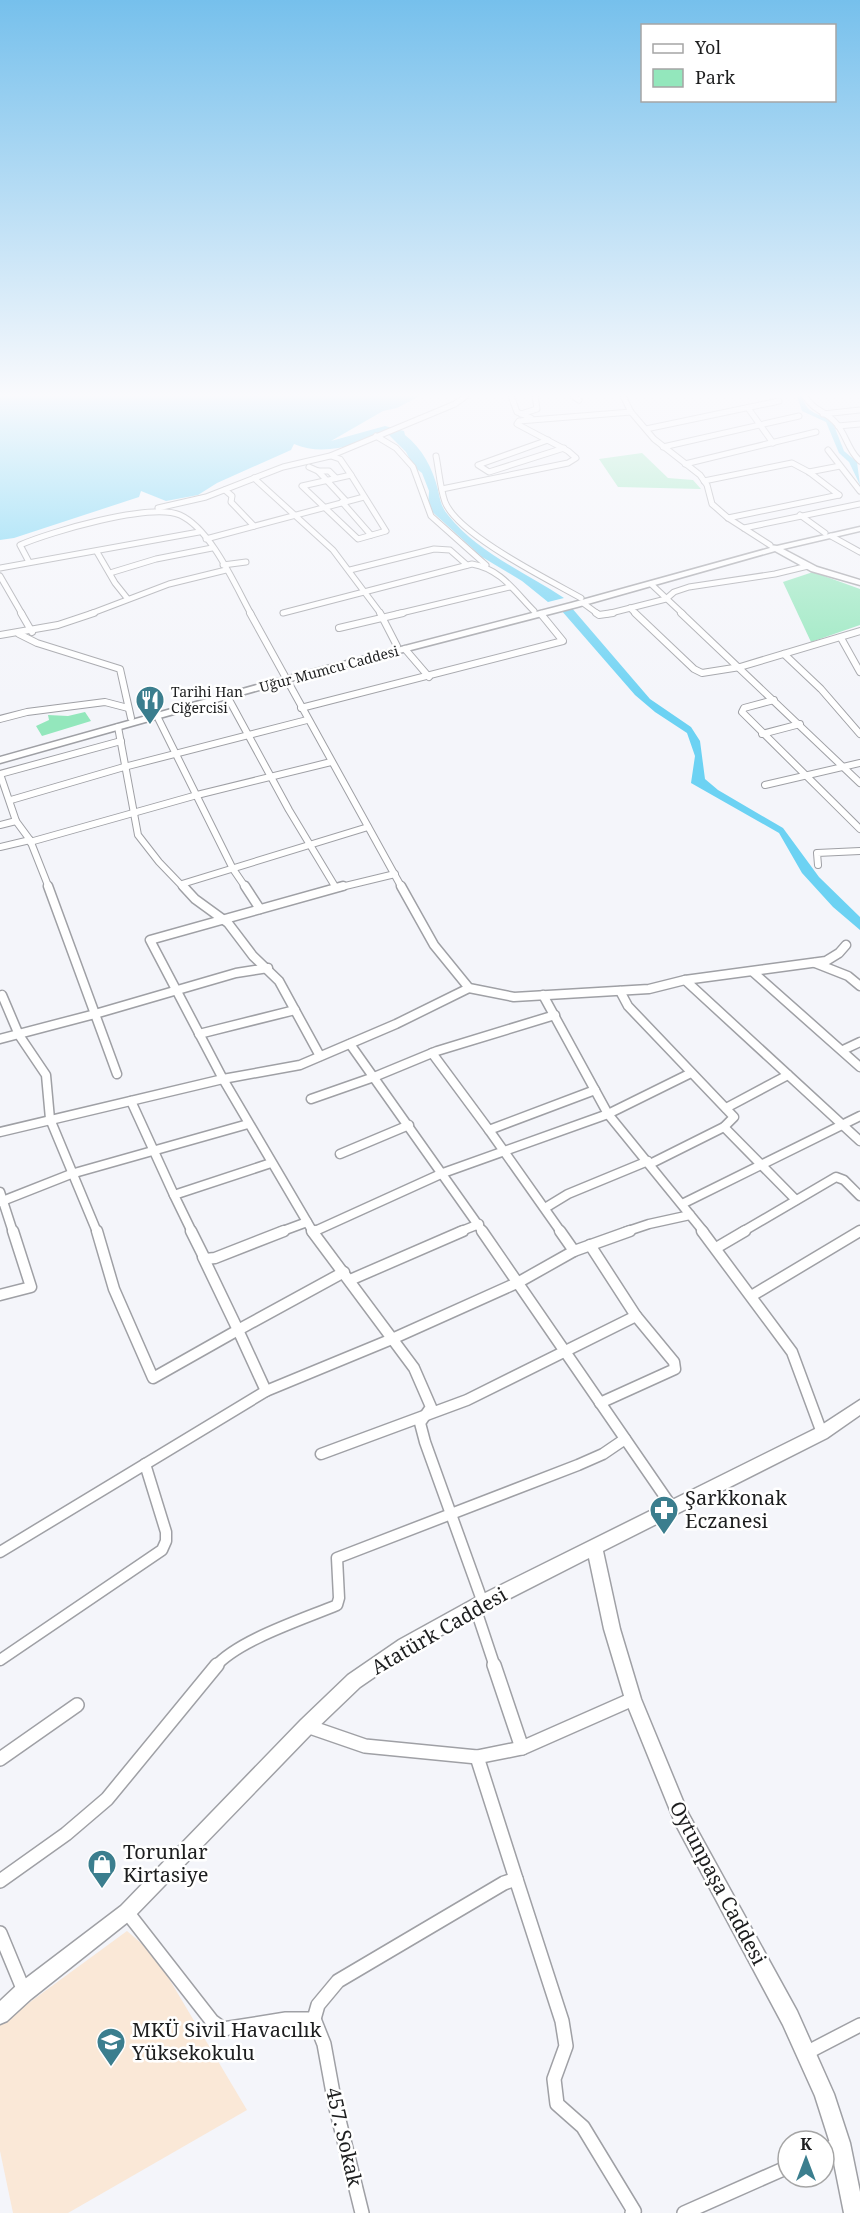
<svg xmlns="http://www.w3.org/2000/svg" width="860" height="2213" viewBox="0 0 860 2213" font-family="'Noto Serif',serif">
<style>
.education{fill:#fae8d7}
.green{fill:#93e7bc}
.water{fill:#6cd2f3}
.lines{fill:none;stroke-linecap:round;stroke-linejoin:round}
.street-far4-casing{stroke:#9fa0a5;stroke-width:7}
.street-far3-casing{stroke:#9fa0a5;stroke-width:8}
.street-far2-casing{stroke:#9fa0a5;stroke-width:11}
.street-far1-casing{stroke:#9fa0a5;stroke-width:13}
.street-casing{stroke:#9fa0a5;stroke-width:16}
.secondary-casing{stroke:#9fa0a5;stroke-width:3}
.street-far4{stroke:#fff;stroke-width:5}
.street-far3{stroke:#fff;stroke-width:6}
.street-far2{stroke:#fff;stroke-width:8}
.street-far1{stroke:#fff;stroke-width:10}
.street{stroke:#fff;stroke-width:13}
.secondary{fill:#fff;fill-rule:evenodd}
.labels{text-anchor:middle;stroke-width:5;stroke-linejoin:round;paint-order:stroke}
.far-street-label{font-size:14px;fill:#1d1e1f;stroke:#fff}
.far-poi-label{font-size:14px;fill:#1d1e1f;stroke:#fff;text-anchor:start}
.near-poi-label{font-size:20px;fill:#1d1e1f;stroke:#fff;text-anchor:start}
.near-street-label{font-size:20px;fill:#1d1e1f;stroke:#fff}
</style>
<rect width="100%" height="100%" fill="#f4f5fa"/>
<path class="education" d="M127,1931L155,1955L247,2110L68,2213H13L0,2151V2024Z"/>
<g class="green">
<path d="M642,453L668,478L693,480L701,489L618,487L599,459Z"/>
<path d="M813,572L860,589V625L811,642L783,582Z"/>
<path d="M85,712L91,721L42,736L36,726L49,720L48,715L68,716Z"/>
</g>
<g class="water">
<path d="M0,396H420L397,408L383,411L331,441L385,426L404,431L405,435C422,448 433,469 438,490C440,499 441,507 448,515C478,553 525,572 564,598L548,602L522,581L482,557L428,508L429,491L422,473L414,467L406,452L387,433C357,444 325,457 294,444L291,450L217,483L198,495L166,501L141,491L139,497L14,538L0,540Z"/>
<path d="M797,396H802C808,417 819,411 833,423L844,451L857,462L860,485L849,462L839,453L826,422L802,411Z"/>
<path d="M571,607L650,699L691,727L700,741L705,779L718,790L783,828L819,877L860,917V930L833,907L802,873L779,833L691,783L695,756L687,733L655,712L635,695L561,610Z"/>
</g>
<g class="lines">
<g class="street-far4-casing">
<g id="street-far4">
<path d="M511,396L517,412L531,418"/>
<path d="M573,396L579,400"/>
<path d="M623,396L631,412L654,439L700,475L707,485L712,504L728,518L770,545"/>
<path d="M805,396C812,409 824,411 834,421C846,432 847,450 860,461"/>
<path d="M748,408L773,443"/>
<path d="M521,414L537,409L535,396"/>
<path d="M823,414L860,410"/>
<path d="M838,426L860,424"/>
<path d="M646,429L779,401"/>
<path d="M376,436L396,448L413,467L431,516L486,565"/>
<path d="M548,440L478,465L489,472L564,448"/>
<path d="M663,447L799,416"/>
<path d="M828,450L860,491"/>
<path d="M331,456L340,459L351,475"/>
<path d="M436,456C439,471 440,488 445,502C458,535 549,580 581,598"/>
<path d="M685,464L816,432"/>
<path d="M309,467L318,471L346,501"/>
<path d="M318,471H329L336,478"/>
<path d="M809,472L840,466"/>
<path d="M351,475L386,531L358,539L302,486Z"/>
<path d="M254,478L333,550L381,614"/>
<path d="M704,481L792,463L809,472L839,495"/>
<path d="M442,489L568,463L576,458L568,451L517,424L519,421L631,412"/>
<path d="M225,490L232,496L231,502L254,526"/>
<path d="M342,502L371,535"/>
<path d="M158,508L206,497L283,467L330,456L455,404L466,396"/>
<path d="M800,515L825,533"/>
<path d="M728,518L839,495"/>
<path d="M744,528L860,504"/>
<path d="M831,536L860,552"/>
<path d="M206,539L364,497"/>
<path d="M97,552L115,583L127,598"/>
<path d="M29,562L20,545C50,532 151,502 180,515C211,529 235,585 251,614"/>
<path d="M223,565L246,562"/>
<path d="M0,568L199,532"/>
<path d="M350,570L434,549L450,550L467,565"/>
<path d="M110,573L156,559L212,548"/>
<path d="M0,576L22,614"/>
<path d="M651,584L683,614"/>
<path d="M583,603L598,614"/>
<path d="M630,608L636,614"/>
<path d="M283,613L472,564C501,569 515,592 534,611"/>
<path d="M90,614L169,584L226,570"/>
<path d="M397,614L510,587"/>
<path d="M607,614L666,599L674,592L689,587L775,574L808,566"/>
</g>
</g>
<g class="street-far3-casing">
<g id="street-far3">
<path d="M21,613L32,632"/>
<path d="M250,613L402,888"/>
<path d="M380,613L397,646"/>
<path d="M596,613L599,615L613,613"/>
<path d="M635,613L694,669L702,673L740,667L860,631"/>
<path d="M681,613L860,783"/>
<path d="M339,628L403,613"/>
<path d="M19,634L37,643L120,669L131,718"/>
<path d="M0,635L58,625L94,613"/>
<path d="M841,638L860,672"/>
<path d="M405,649L429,677"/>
<path d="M784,654L821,689L860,734"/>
<path d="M227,696L289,810L336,888"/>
<path d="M774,700L744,708L742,712L860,829"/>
<path d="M301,708L563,641L541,614"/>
<path d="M157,716L233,869L246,888"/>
<path d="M0,719L27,712L105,702L128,708"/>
<path d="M118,727L138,835L159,862L184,888"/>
<path d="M762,734L800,724"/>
<path d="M0,774L16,821L30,840L49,888"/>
<path d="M0,774L121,741"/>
<path d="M765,785L860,763"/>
<path d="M11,800L124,767L307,720"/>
<path d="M0,825L16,821"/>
<path d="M30,842L197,795L331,762"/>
<path d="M0,847L30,840"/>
<path d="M818,865L817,853L860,851"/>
<path d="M182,884L368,827"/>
<path d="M337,888L395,874"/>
</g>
</g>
<g class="street-far2-casing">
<g id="street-far2">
<path d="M48,886L95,1014L236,973L268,968"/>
<path d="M183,886L195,899L228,923L253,956L279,981L320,1056"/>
<path d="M245,886L260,909"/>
<path d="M401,886L434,945L469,988L514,997L649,989L685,980L826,961L839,953L846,945"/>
<path d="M815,963L848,976L860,986"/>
<path d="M753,972L860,1067"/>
<path d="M685,980L860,1141"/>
<path d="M620,991L628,1006L734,1117L724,1127L650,1164"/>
<path d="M2,995L19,1035L46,1075L50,1119L97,1232"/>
<path d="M543,995L608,1114L704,1232"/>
<path d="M199,1034L295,1010"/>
<path d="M0,1039L95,1014L117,1074"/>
<path d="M350,1044L483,1232"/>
<path d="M843,1050L860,1042"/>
<path d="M432,1053L489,1130"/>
<path d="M311,1099L374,1077L437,1051L555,1015"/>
<path d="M131,1101L174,1195"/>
<path d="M726,1108L788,1075"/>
<path d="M724,1127L796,1200"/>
<path d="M0,1132L223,1079L300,1065L396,1024L469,988"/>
<path d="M340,1154L409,1125"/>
<path d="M0,1192L13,1232"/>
<path d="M0,1202L71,1174L248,1124"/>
<path d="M682,1204L860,1116"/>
<path d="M545,1208L568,1194L648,1161"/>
<path d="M192,1232L174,1195L271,1163"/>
<path d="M280,1232L307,1222"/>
<path d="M313,1232L223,1079L150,940L343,886"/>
<path d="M313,1232L443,1173L608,1114L691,1073"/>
<path d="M459,1232L479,1224"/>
<path d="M561,1232L489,1130L595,1090"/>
<path d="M625,1232L649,1224L690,1215"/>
<path d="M742,1232L836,1177L844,1180L860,1196"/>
<path d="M858,1232L860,1231"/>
</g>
</g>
<g class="street-far1-casing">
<g id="street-far1">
<path d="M97,1231L114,1289L153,1378L238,1330L203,1257"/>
<path d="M191,1231L205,1259L215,1258L284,1231"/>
<path d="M312,1231L414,1368L431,1407L420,1423L425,1442L483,1603"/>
<path d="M482,1231L672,1507"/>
<path d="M560,1231L574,1251"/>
<path d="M702,1231L792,1352L822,1433"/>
<path d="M313,1232L315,1231"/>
<path d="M590,1245L636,1316L674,1362L675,1369L600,1403"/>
<path d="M716,1248L745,1231"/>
<path d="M344,1272L238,1330L266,1391L392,1339L519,1282L574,1251L630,1231"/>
<path d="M350,1280L463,1231"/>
<path d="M0,1295L31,1287L13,1231"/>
<path d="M753,1295L860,1231"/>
<path d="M321,1454L467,1400L636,1316"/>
<path d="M0,1552L266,1391"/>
<path d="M475,1607L495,1667"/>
<path d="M0,1660L162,1550L166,1541V1532L145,1464"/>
<path d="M215,1667C238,1640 304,1619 337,1605L339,1598L337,1558L578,1465L603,1454L625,1439"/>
</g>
</g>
<g class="street-casing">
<g id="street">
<path d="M494,1665L522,1748"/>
<path d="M307,1726L365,1746L477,1757L522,1748L633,1699"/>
<path d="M0,1759L77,1705"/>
<path d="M516,1879L562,2021L566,2046L554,2079L557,2104L583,2127L634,2211L632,2213"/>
<path d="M0,1881L66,1834L107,1799L217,1665"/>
<path d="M127,1912L212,2021L223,2029L286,2019H314L324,2044L335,2104L362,2213"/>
<path d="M0,1933L24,1991"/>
<path d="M314,2019L318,2005L338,1981L504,1883L516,1879L477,1757"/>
<path d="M806,2053L860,2025"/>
<path d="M824,2151L840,2143"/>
<path d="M684,2213L788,2167"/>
</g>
</g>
<g class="secondary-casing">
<g id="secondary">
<path d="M860,527V531L783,549L817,567L860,580V585L811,571L775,551L577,607L291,681L0,763V757L285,677L571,603L770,548V545L777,546Z"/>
<path d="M860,1400V1415L827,1438L603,1551L620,1629L641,1699L688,1813L797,2011L834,2094L850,2143L860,2192V2213H844L830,2143L815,2096L783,2025L676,1825L625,1699L604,1629L589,1558L489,1609L411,1652L360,1687L313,1732L133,1918L31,1999L7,2021L0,2024V2001L17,1985L121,1906L301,1720L348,1675L399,1640L477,1597L817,1428Z"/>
</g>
</g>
<use href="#street-far4" class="street-far4"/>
<use href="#street-far3" class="street-far3"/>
<use href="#street-far2" class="street-far2"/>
<use href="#street-far1" class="street-far1"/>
<use href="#street" class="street"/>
<use href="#secondary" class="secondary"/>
</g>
<linearGradient id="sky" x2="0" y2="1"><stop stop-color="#76c0ec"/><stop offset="0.56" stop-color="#fafafd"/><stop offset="1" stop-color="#fafafd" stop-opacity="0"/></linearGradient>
<rect width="860" height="706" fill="url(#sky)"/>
<defs>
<g id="restaurant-pin" transform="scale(1.5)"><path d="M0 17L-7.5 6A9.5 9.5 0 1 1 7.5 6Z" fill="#3b7e8e" stroke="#fff"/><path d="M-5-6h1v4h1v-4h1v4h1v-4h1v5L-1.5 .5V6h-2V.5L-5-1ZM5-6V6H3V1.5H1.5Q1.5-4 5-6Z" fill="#fff"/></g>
<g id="pharmacy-pin" transform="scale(1.5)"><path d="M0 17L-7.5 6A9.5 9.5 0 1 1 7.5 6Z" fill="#3b7e8e" stroke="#fff"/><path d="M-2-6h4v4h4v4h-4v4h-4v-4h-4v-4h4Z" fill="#fff"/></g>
<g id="shop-pin" transform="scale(1.5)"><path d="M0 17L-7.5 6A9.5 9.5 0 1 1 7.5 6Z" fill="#3b7e8e" stroke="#fff"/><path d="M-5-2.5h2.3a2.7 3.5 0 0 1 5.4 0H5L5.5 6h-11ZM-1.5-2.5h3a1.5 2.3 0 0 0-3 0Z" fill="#fff"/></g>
<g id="school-pin" transform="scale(1.5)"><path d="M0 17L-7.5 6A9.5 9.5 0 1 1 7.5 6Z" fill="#3b7e8e" stroke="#fff"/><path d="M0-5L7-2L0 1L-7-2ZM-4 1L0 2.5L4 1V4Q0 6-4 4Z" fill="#fff"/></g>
</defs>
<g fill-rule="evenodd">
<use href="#restaurant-pin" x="150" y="700"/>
<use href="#pharmacy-pin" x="664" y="1510"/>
<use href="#shop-pin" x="102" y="1864"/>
<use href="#school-pin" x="111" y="2042"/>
</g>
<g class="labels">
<g class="far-street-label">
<text transform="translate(329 669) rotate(-15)" y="5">Uğur Mumcu Caddesi</text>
</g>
<g class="far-poi-label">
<text x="171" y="697">Tarihi Han<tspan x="171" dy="16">Ciğercisi</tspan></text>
</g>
<g class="near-poi-label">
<text x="685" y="1505">Şarkkonak<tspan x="685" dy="23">Eczanesi</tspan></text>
<text x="123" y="1859">Torunlar<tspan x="123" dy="23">Kirtasiye</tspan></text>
<text x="132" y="2037">MKÜ Sivil Havacılık<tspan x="132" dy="23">Yüksekokulu</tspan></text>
</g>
<g class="near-street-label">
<text transform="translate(439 1631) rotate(-30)" y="7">Atatürk Caddesi</text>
<text transform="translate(718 1883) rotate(62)" y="7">Oytunpaşa Caddesi</text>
<text transform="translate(344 2137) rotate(77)" y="7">457. Sokak</text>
</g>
</g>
<rect x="641" y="24" width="195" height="78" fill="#ffffff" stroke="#a5a5a5" stroke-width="1.5"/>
<rect x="653" y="44" width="30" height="9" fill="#ffffff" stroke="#a5a5a5" stroke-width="1.5"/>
<text x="695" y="54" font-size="18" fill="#1d1e1f">Yol</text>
<rect x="653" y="69" width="30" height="18" fill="#93e7bc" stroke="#a5a5a5" stroke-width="1.5"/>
<text x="695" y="84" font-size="18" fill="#1d1e1f">Park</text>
<g transform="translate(806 2159)"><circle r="28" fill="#ffffff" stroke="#a5a5a5" stroke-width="1.5"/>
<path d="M0-4.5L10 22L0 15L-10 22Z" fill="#3b7e8e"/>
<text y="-9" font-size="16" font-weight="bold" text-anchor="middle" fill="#1d1e1f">K</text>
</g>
</svg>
